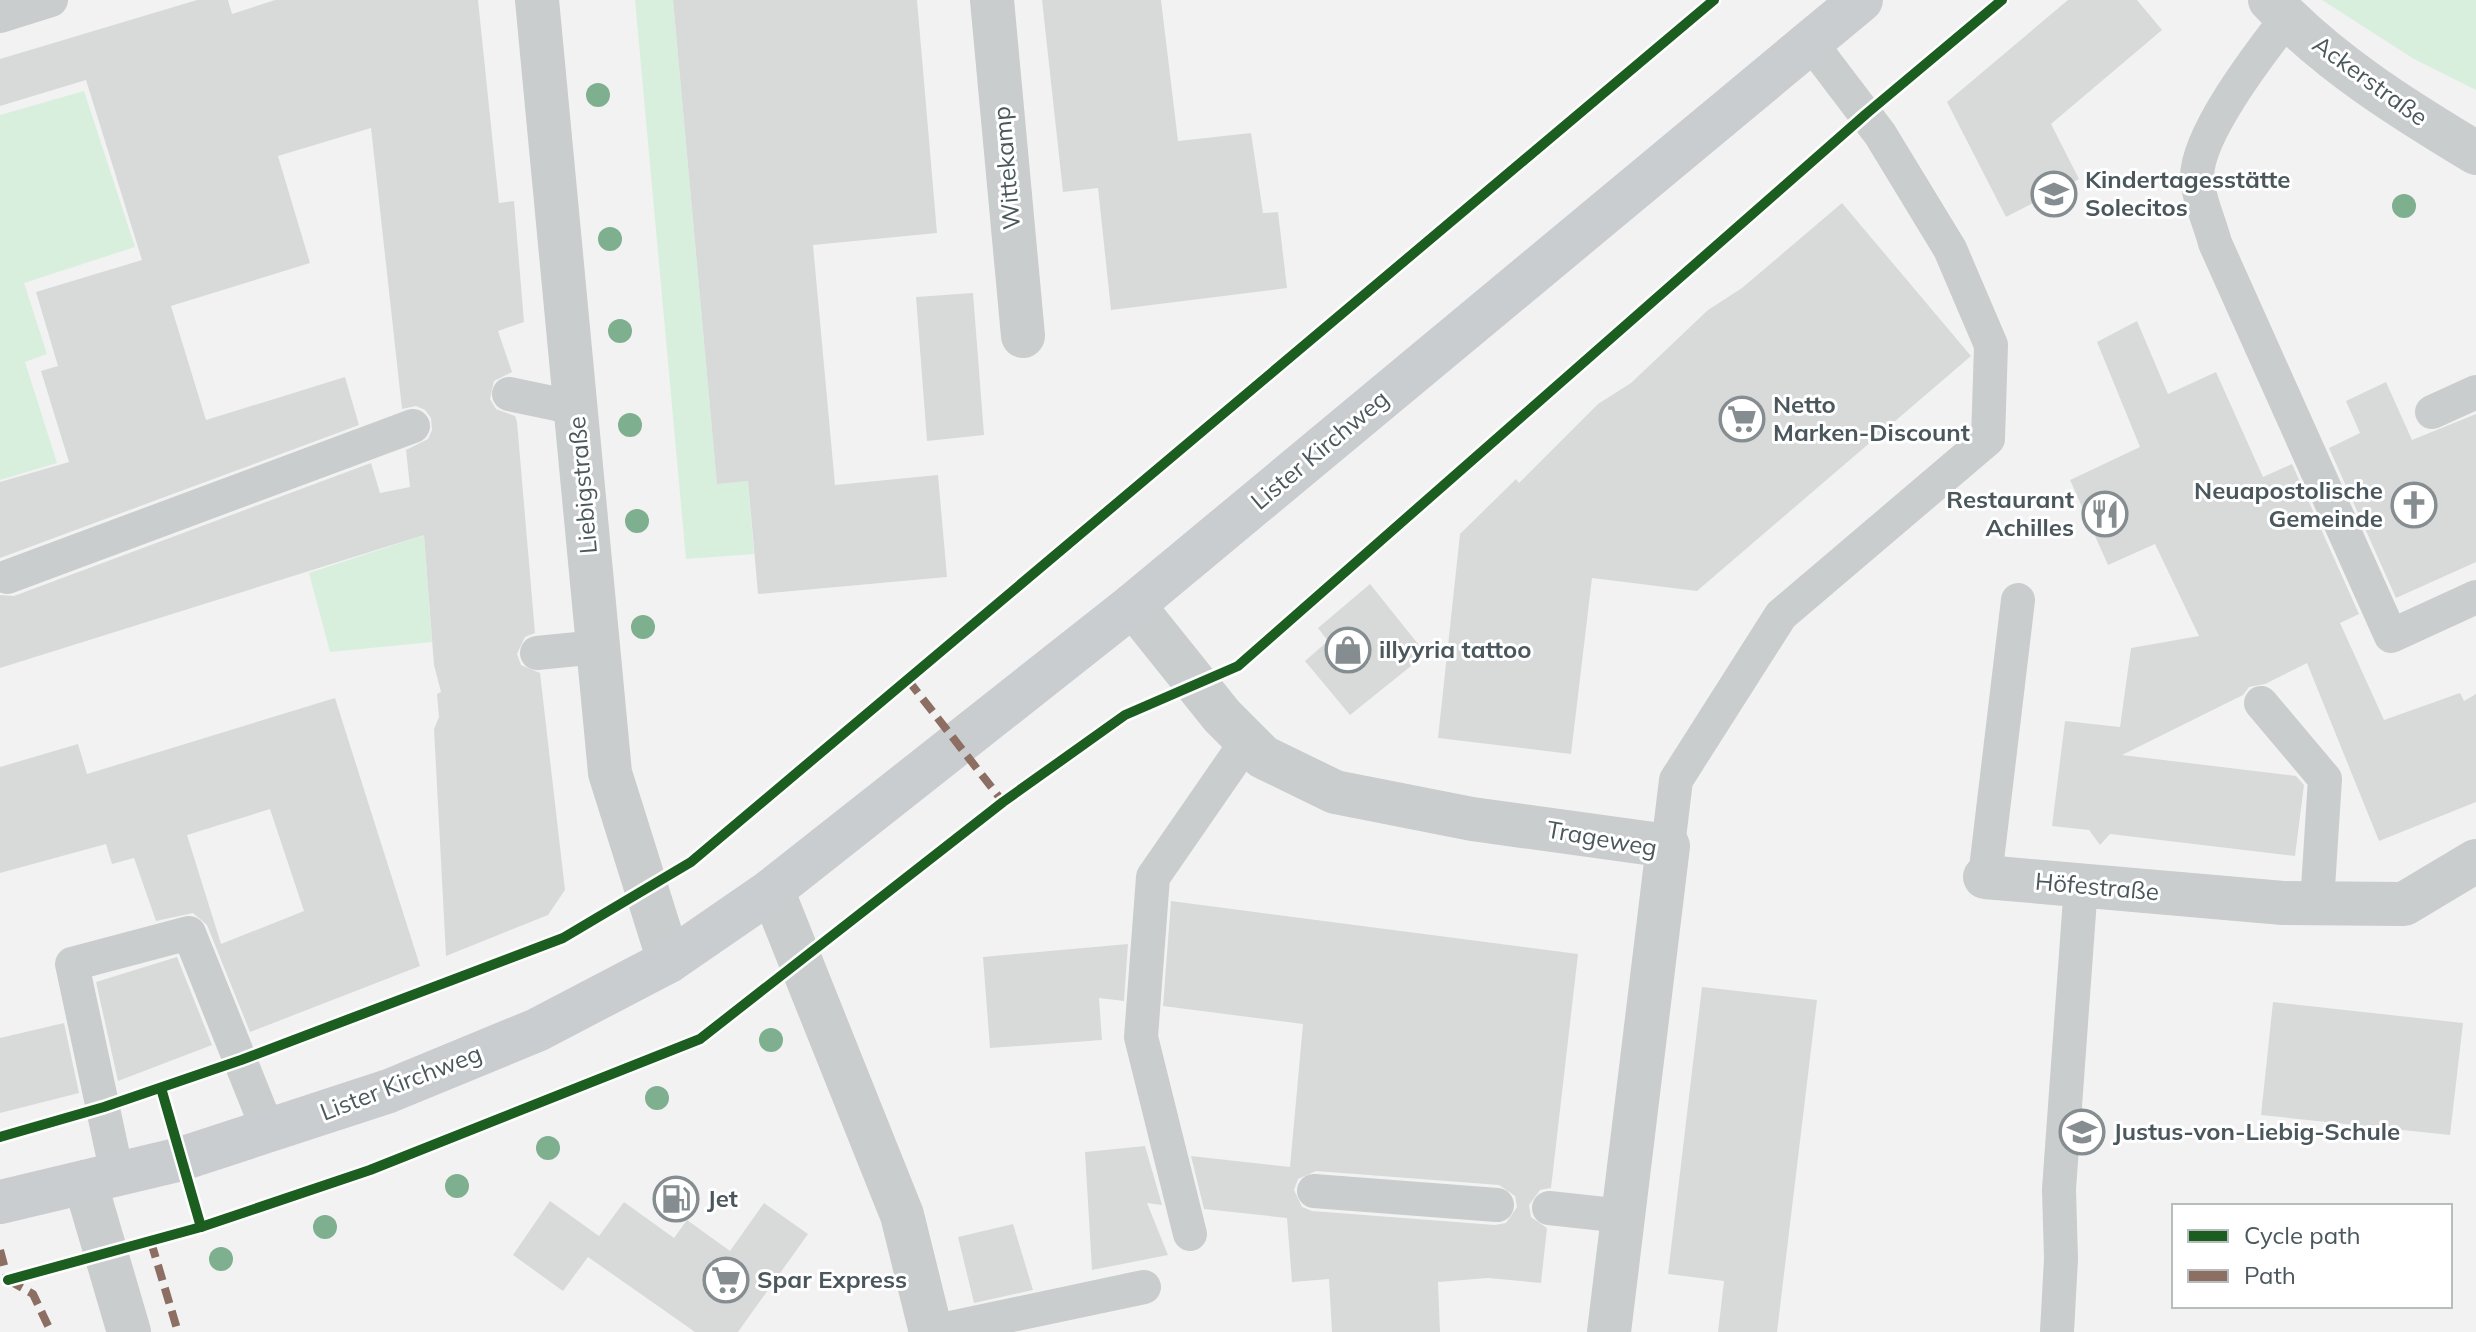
<svg xmlns="http://www.w3.org/2000/svg" width="2476" height="1332" viewBox="0 0 2476 1332" font-family="Mulish,sans-serif">
<style>
.green{fill:#d9efdd}
.building{fill:#d8dada;fill-rule:evenodd}
.lines{fill:none;stroke-linecap:round;stroke-linejoin:round}
.lane{stroke:#cacdcd;stroke-width:34}
.street{stroke:#cacdcd;stroke-width:44}
.secondary{stroke:#cacdcf;stroke-width:44}
.quiet{stroke:#8d6e63;stroke-width:8;stroke-dasharray:16 8;stroke-linecap:butt}
.cycleway-casing{stroke:#fff;stroke-width:15}
.cycleway{stroke:#1b5e20;stroke-width:10}
.tree{fill:#7eaf8e}
.labels{text-anchor:middle;stroke-width:6;stroke-linejoin:round;paint-order:stroke}
.street-label{font-size:24px;fill:#4a575c;stroke:#fff}
.poi-label{font-size:24px;font-weight:bold;fill:#4a575c;stroke:#fff;text-anchor:start}
</style>
<rect width="100%" height="100%" fill="#f2f2f2"/>
<g class="green">
<path d="M635,0H673L717,483L748,481L754,554L686,559Z"/>
<path d="M2322,0H2476V90L2414,59Z"/>
<path d="M84,91L135,247L24,283L47,354L25,362L57,463L0,480V115Z"/>
<path d="M424,535L432,642L330,652L309,573Z"/>
</g>
<g class="building">
<path d="M197,0H228L232,14L275,0H478L499,203L514,201L524,322L498,331L512,372L494,381L490,399L496,409L515,416L517,422L535,633L525,637L517,654L521,665L540,673L565,890L548,915L446,956L434,729L439,717L437,694L441,692L434,665L424,535L0,668V595L14,596L371,463L380,493L410,487L406,450L428,439L432,430L431,418L425,410L416,406L402,409L371,128L278,156L310,263L171,306L206,420L345,377L359,425L0,558V482L69,462L41,371L58,366L36,292L142,260L86,80L0,106V59Z"/>
<path d="M673,0H917L937,233L813,245L835,485L938,475L947,577L758,594L748,481L717,484Z"/>
<path d="M1042,0H1161L1178,141L1251,133L1263,213L1278,212L1287,288L1111,310L1098,188L1063,192Z"/>
<path d="M2068,0H2137L2162,30L2051,124L2079,179L2006,217L1947,102Z"/>
<path d="M1842,203L1971,356L1697,591L1592,578L1571,754L1438,738L1460,534L1516,479L1519,483L1598,404L1631,383L1708,310L1742,288Z"/>
<path d="M973,293L984,435L927,441L916,297Z"/>
<path d="M2137,321L2168,394L2216,372L2263,477L2292,464L2359,614L2340,623L2384,720L2460,693L2464,701L2476,694V802L2379,841L2307,663L2265,684L2249,687L2243,695L2122,755L2296,776L2304,785L2295,856L2110,834L2100,845L2089,830L2052,826L2065,721L2120,727L2131,648L2199,636L2155,544L2108,565L2070,480L2140,447L2097,342Z"/>
<path d="M2386,382L2412,440L2476,414V562L2396,598L2329,448L2360,433L2346,401Z"/>
<path d="M1370,584L1426,654L1350,715L1305,661L1328,641L1318,628Z"/>
<path d="M335,698L420,966L250,1032L207,925L193,913L156,921L134,858L112,864L106,844L0,873V767L78,744L87,774ZM270,809L304,911L221,944L187,835Z"/>
<path d="M1171,901L1578,954L1551,1188L1540,1190L1529,1205L1531,1217L1547,1228L1541,1283L1488,1278L1438,1282L1440,1332H1332L1329,1279L1292,1282L1287,1218L1204,1209L1191,1156L1290,1167L1303,1024L1163,1006ZM1316,1171L1499,1185L1515,1196L1517,1207L1506,1223L1495,1225L1312,1211L1302,1207L1294,1190L1298,1179Z"/>
<path d="M1128,944L1124,1001L1099,998L1102,1040L990,1048L983,957Z"/>
<path d="M177,957L212,1045L118,1081L96,982Z"/>
<path d="M1702,987L1817,1000L1777,1332H1718L1724,1281L1668,1274Z"/>
<path d="M2273,1002L2463,1023L2450,1135L2261,1115Z"/>
<path d="M64,1023L79,1093L0,1113V1038Z"/>
<path d="M1145,1146L1162,1205L1147,1203L1168,1255L1092,1270L1085,1152Z"/>
<path d="M550,1201L599,1236L624,1202L674,1238L687,1220L730,1251L764,1203L808,1234L738,1332H695L588,1257L563,1291L513,1255Z"/>
<path d="M1013,1224L1033,1290L974,1303L958,1237Z"/>
</g>
<g class="lines">
<g class="lane">
<path d="M0,16L51,0"/>
<path d="M2287,18C2260,53 2197,134 2197,177C2198,198 2210,223 2215,243L2391,636L2476,597"/>
<path d="M509,394L576,408"/>
<path d="M2432,412L2476,392"/>
<path d="M7,577L413,426"/>
<path d="M537,653L598,647"/>
<path d="M2261,703L2325,779L2317,903"/>
<path d="M1668,846L1676,780L1781,615L1988,439L1991,345L1950,249L1880,134L1810,42"/>
<path d="M1985,877L2018,600"/>
<path d="M117,1174L72,964L189,933L268,1130"/>
<path d="M1314,1191L1497,1205"/>
<path d="M1549,1208L1623,1216"/>
<path d="M1190,1234L1141,1037L1153,877L1247,741"/>
<path d="M932,1332L1144,1287"/>
<path d="M2057,1332L2061,1259L2059,1189L2081,885"/>
</g>
<g class="street">
<path d="M537,0L610,773L669,961"/>
<path d="M992,0L1023,336"/>
<path d="M2270,0C2329,63 2403,109 2476,153"/>
<path d="M1133,605L1222,716L1263,757L1335,792L1472,819L1668,846L1609,1332"/>
<path d="M1985,877L2283,903L2404,904L2476,861"/>
<path d="M772,890L902,1215L931,1332"/>
<path d="M85,1182L129,1332"/>
</g>
<path class="secondary" d="M0,1202L181,1159L389,1091L537,1030L669,961L772,890L1133,605L1861,0"/>
<g class="quiet">
<path d="M908,680L1003,802"/>
<path d="M151,1242L178,1332"/>
<path d="M0,1250L8,1280"/>
<path d="M8,1280L33,1294L51,1332"/>
</g>
<g class="cycleway-casing">
<g id="cycleway">
<path d="M161,1088L201,1227"/>
<path d="M0,1137L104,1107L241,1060L563,938L691,862L1714,0"/>
<path d="M8,1280L201,1227L370,1170L700,1039L1003,802L1125,715L1238,666L1866,114L2002,0"/>
</g>
</g>
<use href="#cycleway" class="cycleway"/>
</g>
<g class="tree">
<circle cx="598" cy="95" r="12"/>
<circle cx="2404" cy="206" r="12"/>
<circle cx="610" cy="239" r="12"/>
<circle cx="620" cy="331" r="12"/>
<circle cx="630" cy="425" r="12"/>
<circle cx="637" cy="521" r="12"/>
<circle cx="643" cy="627" r="12"/>
<circle cx="771" cy="1040" r="12"/>
<circle cx="657" cy="1098" r="12"/>
<circle cx="548" cy="1148" r="12"/>
<circle cx="457" cy="1186" r="12"/>
<circle cx="325" cy="1227" r="12"/>
<circle cx="221" cy="1259" r="12"/>
</g>
<defs>
<g id="school-ring" transform="scale(2.3)"><circle r="9.5" fill="#fff" stroke="#858d90" stroke-width="1.5"/><path d="M0-5L7-2L0 1L-7-2ZM-4 1L0 2.5L4 1V4Q0 6-4 4Z" fill="#858d90"/></g>
<g id="supermarket-ring" transform="scale(2.3)"><circle r="9.5" fill="#fff" stroke="#858d90" stroke-width="1.5"/><path d="M-6-5.5h2.5l.6 2H6L4.5 2H-2.5L-4.4-4H-6ZM-1.5 3.2a1.3 1.3 0 1 0 .1 0ZM3 3.2a1.3 1.3 0 1 0 .1 0Z" fill="#858d90"/></g>
<g id="church-ring" transform="scale(2.3)"><circle r="9.5" fill="#fff" stroke="#858d90" stroke-width="1.5"/><path d="M-1.2-6h2.4v3.5h3.3v2.4h-3.3V6h-2.4V-.1h-3.3v-2.4h3.3Z" fill="#858d90"/></g>
<g id="restaurant-ring" transform="scale(2.3)"><circle r="9.5" fill="#fff" stroke="#858d90" stroke-width="1.5"/><path d="M-5-6h1v4h1v-4h1v4h1v-4h1v5L-1.5 .5V6h-2V.5L-5-1ZM5-6V6H3V1.5H1.5Q1.5-4 5-6Z" fill="#858d90"/></g>
<g id="shop-ring" transform="scale(2.3)"><circle r="9.5" fill="#fff" stroke="#858d90" stroke-width="1.5"/><path d="M-5-2.5h2.3a2.7 3.5 0 0 1 5.4 0H5L5.5 6h-11ZM-1.5-2.5h3a1.5 2.3 0 0 0-3 0Z" fill="#858d90"/></g>
<g id="university-ring" transform="scale(2.3)"><circle r="9.5" fill="#fff" stroke="#858d90" stroke-width="1.5"/><path d="M0-5L7-2L0 1L-7-2ZM-4 1L0 2.5L4 1V4Q0 6-4 4Z" fill="#858d90"/></g>
<g id="fuel-ring" transform="scale(2.3)"><circle r="9.5" fill="#fff" stroke="#858d90" stroke-width="1.5"/><path d="M-5.5-6h7V0h2V4h1.3V-2.5L3-4.5l.8-.8L6-3V5H2.5V1h-1V6h-7ZM-4.2-4.7v3.2H.2V-4.7Z" fill="#858d90"/></g>
</defs>
<g fill-rule="evenodd">
<use href="#school-ring" x="2054" y="194"/>
<use href="#supermarket-ring" x="1742" y="419"/>
<use href="#church-ring" x="2414" y="505"/>
<use href="#restaurant-ring" x="2105" y="514"/>
<use href="#shop-ring" x="1348" y="650"/>
<use href="#university-ring" x="2082" y="1132"/>
<use href="#fuel-ring" x="676" y="1199"/>
<use href="#supermarket-ring" x="726" y="1280"/>
</g>
<g class="labels">
<g class="street-label">
<text transform="translate(2370 81) rotate(36)" y="8">Ackerstraße</text>
<text transform="translate(1007 168) rotate(-95)" y="8">Wittekamp</text>
<text transform="translate(1320 450) rotate(-40)" y="8">Lister Kirchweg</text>
<text transform="translate(583 485) rotate(-95)" y="8">Liebigstraße</text>
<text transform="translate(1602 839) rotate(10)" y="8">Trageweg</text>
<text transform="translate(2097 887) rotate(5)" y="8">Höfestraße</text>
<text transform="translate(401 1083) rotate(-21)" y="8">Lister Kirchweg</text>
</g>
<g class="poi-label">
<text x="2085" y="188">Kindertagesstätte<tspan x="2085" dy="28">Solecitos</tspan></text>
<text x="1773" y="413">Netto<tspan x="1773" dy="28">Marken-Discount</tspan></text>
<text x="2383" y="499" text-anchor="end">Neuapostolische<tspan x="2383" dy="28">Gemeinde</tspan></text>
<text x="2074" y="508" text-anchor="end">Restaurant<tspan x="2074" dy="28">Achilles</tspan></text>
<text x="1379" y="658">illyyria tattoo</text>
<text x="2113" y="1140">Justus-von-Liebig-Schule</text>
<text x="707" y="1207">Jet</text>
<text x="757" y="1288">Spar Express</text>
</g>
</g>
<rect x="2172" y="1204" width="280" height="104" fill="#ffffff" stroke="#b7bcbe" stroke-width="2"/>
<rect x="2188" y="1230" width="40" height="12" fill="#1b5e20" stroke="#b7bcbe" stroke-width="2"/>
<text x="2244" y="1244" font-size="24" fill="#4a575c">Cycle path</text>
<rect x="2188" y="1270" width="40" height="12" fill="#8d6e63" stroke="#b7bcbe" stroke-width="2"/>
<text x="2244" y="1284" font-size="24" fill="#4a575c">Path</text>
</svg>
